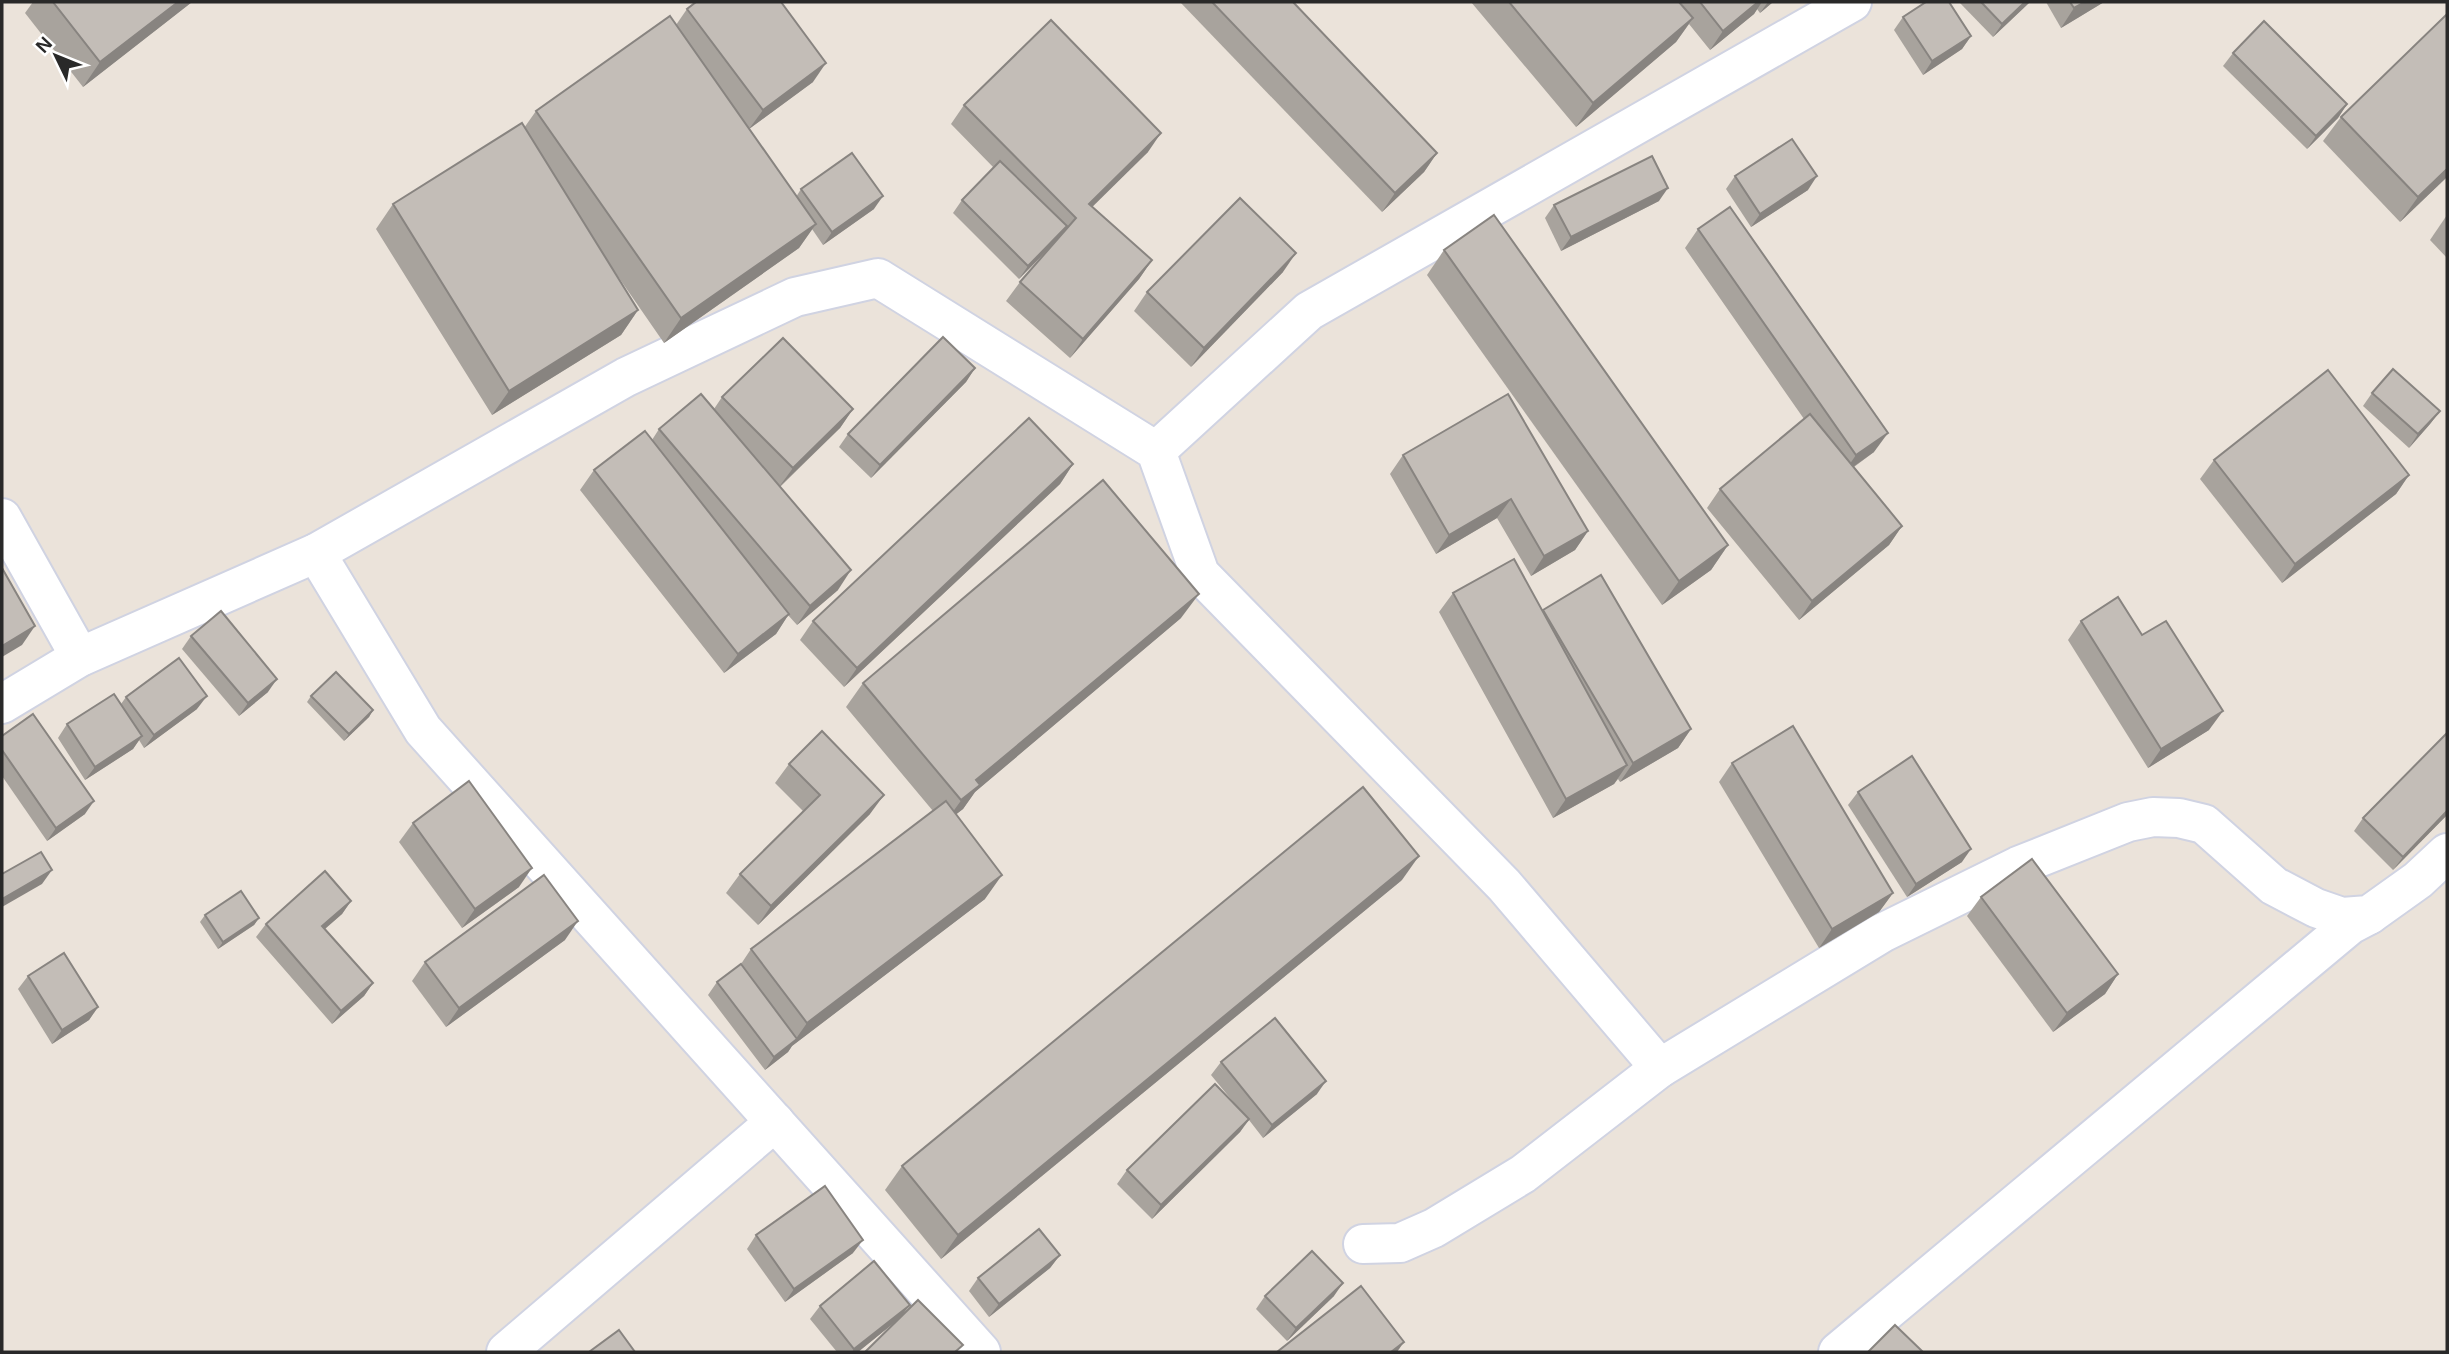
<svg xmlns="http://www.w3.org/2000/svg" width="2449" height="1354" viewBox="0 0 2449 1354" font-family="Helvetica,sans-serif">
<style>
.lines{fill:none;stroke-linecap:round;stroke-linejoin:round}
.minor-casing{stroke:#d0d3e2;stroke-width:42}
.minor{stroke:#fff;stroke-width:38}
.wall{fill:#a8a39d}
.shaded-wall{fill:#888480}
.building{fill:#c3bdb7;stroke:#888480;stroke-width:2}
</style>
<rect width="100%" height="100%" fill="#ebe3da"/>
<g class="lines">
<g class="minor-casing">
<g id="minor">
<path d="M1156,451L1309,311L1852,2"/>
<path d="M2,518L80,657"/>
<path d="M316,553L423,730L981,1352"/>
<path d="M2,704L80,657L316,553L626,377L795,297L878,278L1156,451L1200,574L1504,885L1660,1068"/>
<path d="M1363,1244L1400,1243L1434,1228L1523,1174L1660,1068L1882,933L2018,866L2128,822L2153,817L2179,818L2204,824L2274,886L2316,908L2342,917L2369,915L2418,880L2447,853"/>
<path d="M506,1352L775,1122"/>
<path d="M1838,1352L2350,925L2369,915"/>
</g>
</g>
<use href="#minor" class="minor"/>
</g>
<g class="wall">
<path d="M33,2H192L83,87L25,13Z"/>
<path d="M1180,2H1293L1437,153L1424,172L1382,212Z"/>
<path d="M1471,2H1773L1760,13L1757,9L1754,14L1710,50L1689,24L1676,42L1576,127Z"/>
<path d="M1959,2H2030L1993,37Z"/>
<path d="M2046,2H2104L2061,28Z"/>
<path d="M687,9L813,82L749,129L796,197L801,189L874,209L823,245L812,229L799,248L664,343L608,262L638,310L621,335L492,415L376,229L393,204L524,128L536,111L676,25Z"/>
<path d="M2447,14V177L2400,222L2323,141L2341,117Z"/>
<path d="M1903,17L1971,36L1962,49L1923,75L1894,30Z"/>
<path d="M2233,53L2347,104L2338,118L2307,149L2223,66Z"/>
<path d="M964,105L1148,152L1092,206L1152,260L1139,279L1070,358L1006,301L1020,282L1049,249L1019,279L953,213L962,200L994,168L951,124Z"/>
<path d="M1735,176L1808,190L1751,227L1726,189Z"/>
<path d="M1659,201L1561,251L1545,218L1554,205Z"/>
<path d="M2447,215V258L2430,240Z"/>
<path d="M1698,229L1874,452L1854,467L1902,526L1889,545L1799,620L1707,508L1720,489L1804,419L1685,248Z"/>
<path d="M1444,250L1728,545L1711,570L1662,605L1427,275Z"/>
<path d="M1283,272L1191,367L1134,311L1147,292Z"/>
<path d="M975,368L966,382L871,478L839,447L848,434Z"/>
<path d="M2372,393L2440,411L2430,424L2409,448L2363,406Z"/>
<path d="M722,397L853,409L840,428L780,487L838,590L797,625L788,615L776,634L724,673L580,490L594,470L652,440L659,429L714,409Z"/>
<path d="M1403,455L1588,531L1575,550L1531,576L1497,518L1436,554L1390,474Z"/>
<path d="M2214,460L2409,475L2396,494L2282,583L2200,479Z"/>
<path d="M1073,464L1060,484L844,687L800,640L813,621Z"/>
<path d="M1453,593L1542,611L1543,610L1691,729L1678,748L1620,782L1618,779L1614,784L1553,818L1439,612Z"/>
<path d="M1181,618L975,792L963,809L956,814L985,899L792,1046L788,1052L765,1070L708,995L717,982L741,964L751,949L933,811L846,707L863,683Z"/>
<path d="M2081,621L2142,635L2209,730L2148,768L2068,640Z"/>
<path d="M191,636L268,692L239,716L182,649Z"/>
<path d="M311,696L373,710L369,717L344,741L307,702Z"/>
<path d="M126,697L197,709L144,748L139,740L133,749L85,780L58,738L67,724L121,704Z"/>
<path d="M2,736L85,814L47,841L2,776Z"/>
<path d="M1732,763L1893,893L1879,912L1819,948L1719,782Z"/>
<path d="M789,764L870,814L758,925L726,893L740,874L803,811L775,783Z"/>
<path d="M1858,792L1962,862L1907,897L1848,805Z"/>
<path d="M2447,815L2393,870L2354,831L2363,818Z"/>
<path d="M413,823L519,887L462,928L399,842Z"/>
<path d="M1402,880L941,1259L885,1190L902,1166Z"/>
<path d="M1981,897L2118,974L2105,994L2053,1032L1967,916Z"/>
<path d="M351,901L342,914L325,929L373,983L364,996L332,1024L256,937L266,924Z"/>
<path d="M205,915L259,918L254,925L218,949L200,922Z"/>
<path d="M565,940L446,1027L412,981L425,962Z"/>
<path d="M28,976L98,1007L89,1020L52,1044L18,989Z"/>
<path d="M1221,1062L1317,1094L1263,1138L1249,1120L1240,1132L1152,1219L1117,1184L1127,1170L1239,1109L1211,1075Z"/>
<path d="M756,1235L853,1253L785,1302L747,1249Z"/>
<path d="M1060,1255L1050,1268L989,1317L969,1291L978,1278Z"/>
<path d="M1265,1296H1334L1287,1341L1256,1309Z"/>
<path d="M820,1306L900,1318L858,1352H837L810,1319Z"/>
</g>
<g class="shaded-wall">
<path d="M178,2H192L83,87L100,62Z"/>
<path d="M1758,2H1762L1754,14L1710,50L1723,31Z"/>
<path d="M1768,2H1773L1760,13Z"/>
<path d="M2025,2H2030L1993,37L2002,24Z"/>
<path d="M2085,2H2104L2061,28L2074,8Z"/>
<path d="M1693,18L1676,42L1576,127L1593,103Z"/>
<path d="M1971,36L1962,49L1923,75L1932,61Z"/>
<path d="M826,63L813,82L749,129L763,110Z"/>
<path d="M2347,104L2338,118L2307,149L2316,136Z"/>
<path d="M1161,133L1148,152L1076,223L1089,204Z"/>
<path d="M1437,153L1424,172L1382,212L1395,193Z"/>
<path d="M2447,169V177L2400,222L2418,197Z"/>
<path d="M1817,176L1808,190L1751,227L1760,214Z"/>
<path d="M1668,188L1659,201L1561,251L1571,237Z"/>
<path d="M883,196L874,209L823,245L832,232Z"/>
<path d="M816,224L799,248L664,343L681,318Z"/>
<path d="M1067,226L1058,239L1019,279L1028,266Z"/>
<path d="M1296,253L1283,272L1191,367L1204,348Z"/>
<path d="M1152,260L1139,279L1070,358L1083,339Z"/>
<path d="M638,310L621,335L492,415L509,391Z"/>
<path d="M975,368L966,382L871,478L880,465Z"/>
<path d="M853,409L840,428L779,487L793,468Z"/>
<path d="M2440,411L2430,424L2409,448L2418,434Z"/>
<path d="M1888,433L1874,452L1843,474L1856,455Z"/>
<path d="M1073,464L1060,484L844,687L857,668Z"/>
<path d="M2409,475L2396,494L2282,583L2295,564Z"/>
<path d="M1511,499L1497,518L1436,554L1449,535Z"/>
<path d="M1902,526L1889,545L1799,620L1812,601Z"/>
<path d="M1588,531L1575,550L1531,576L1544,556Z"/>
<path d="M1728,545L1711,570L1662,605L1679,581Z"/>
<path d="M851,570L838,590L797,625L810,606Z"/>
<path d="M1199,594L1181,618L975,792L963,809L944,824L976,780Z"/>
<path d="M789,614L776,634L724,673L738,654Z"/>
<path d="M35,626L22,645L2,657V646Z"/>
<path d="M277,679L268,692L239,716L248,703Z"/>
<path d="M207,696L197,709L144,748L154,735Z"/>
<path d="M373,710L369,717L344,741L349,734Z"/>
<path d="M2223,711L2209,730L2148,768L2161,749Z"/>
<path d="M1691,729L1678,748L1620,782L1633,763Z"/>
<path d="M142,736L133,749L85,780L95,767Z"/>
<path d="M1627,765L1614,784L1553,818L1566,799Z"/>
<path d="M884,795L870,814L758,925L771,906Z"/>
<path d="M94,801L85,814L47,841L56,828Z"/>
<path d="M2447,811V815L2393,870L2403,857Z"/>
<path d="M1971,849L1962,862L1907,897L1916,884Z"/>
<path d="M1419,856L1402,880L941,1259L958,1235Z"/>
<path d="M532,868L519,887L462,928L475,909Z"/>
<path d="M52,870L42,884L2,907V899Z"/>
<path d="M1002,875L985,899L792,1046L788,1052L765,1070L774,1057L795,1040L807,1023Z"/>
<path d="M1893,893L1879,912L1819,948L1832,929Z"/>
<path d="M351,901L342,914L313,939L322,926Z"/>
<path d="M259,918L254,925L218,949L223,942Z"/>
<path d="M578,921L565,940L446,1027L459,1008Z"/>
<path d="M2118,974L2105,994L2053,1032L2067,1013Z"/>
<path d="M373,983L364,996L332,1024L341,1011Z"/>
<path d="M98,1007L89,1020L52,1044L62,1030Z"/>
<path d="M1326,1081L1317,1094L1263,1138L1272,1125Z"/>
<path d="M1249,1119L1240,1132L1152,1219L1161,1205Z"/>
<path d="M863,1240L853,1253L785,1302L794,1289Z"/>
<path d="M1060,1255L1050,1268L989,1317L999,1304Z"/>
<path d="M1343,1283L1334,1296L1287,1341L1296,1328Z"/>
<path d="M910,1305L900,1318L858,1352H852L854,1349Z"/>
<path d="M1404,1342L1397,1352H1391Z"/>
</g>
<g class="building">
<path d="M53,2H178L100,62Z"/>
<path d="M696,2H781L826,63L763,110L687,9Z"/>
<path d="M1212,2H1293L1437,153L1395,193Z"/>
<path d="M1509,2H1679L1693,18L1593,103Z"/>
<path d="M1700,2H1758L1723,31Z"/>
<path d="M1926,2H1949L1971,36L1932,61L1903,17Z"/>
<path d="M1981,2H2025L2002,24Z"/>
<path d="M2070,2H2085L2074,8Z"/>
<path d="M2447,14V169L2418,197L2341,117Z"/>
<path d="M670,16L816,224L681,318L536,111Z"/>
<path d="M1051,20L1161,133L1089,204L1152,260L1083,339L1020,282L1076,218L964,105Z"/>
<path d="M2264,21L2347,104L2316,136L2233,53Z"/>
<path d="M522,123L638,310L509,391L393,204Z"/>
<path d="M1792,139L1817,176L1760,214L1735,176Z"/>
<path d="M852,153L883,196L832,232L801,189Z"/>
<path d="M1652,156L1668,188L1571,237L1554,205Z"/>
<path d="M1000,161L1067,226L1028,266L962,200Z"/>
<path d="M1240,198L1296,253L1204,348L1147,292Z"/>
<path d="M1730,207L1888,433L1856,455L1698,229Z"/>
<path d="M1494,215L1728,545L1679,581L1444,250Z"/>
<path d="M943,337L975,368L880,465L848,434Z"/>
<path d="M783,338L853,409L793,468L722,397Z"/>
<path d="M2393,369L2440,411L2418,434L2372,393Z"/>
<path d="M2328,370L2409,475L2295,564L2214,460Z"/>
<path d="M701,394L851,570L810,606L659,429Z"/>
<path d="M1508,394L1588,531L1544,556L1511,499L1449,535L1403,455Z"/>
<path d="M1810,414L1902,526L1812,601L1720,489Z"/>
<path d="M1029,418L1073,464L857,668L813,621Z"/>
<path d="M645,431L789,614L738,654L594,470Z"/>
<path d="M1103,480L1199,594L976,780L980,785L961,800L863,683Z"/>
<path d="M1514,559L1627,765L1566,799L1453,593Z"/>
<path d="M2,568L35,626L2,646Z"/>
<path d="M1601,575L1691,729L1633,763L1543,610Z"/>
<path d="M2118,597L2142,635L2166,621L2223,711L2161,749L2081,621Z"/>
<path d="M221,611L277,679L248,703L191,636Z"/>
<path d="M179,658L207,696L154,735L126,697Z"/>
<path d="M336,672L373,710L349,734L311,696Z"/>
<path d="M114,694L142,736L95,767L67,724Z"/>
<path d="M33,714L94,801L56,828L2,750V736Z"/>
<path d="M1793,726L1893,893L1832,929L1732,763Z"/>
<path d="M822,731L884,795L771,906L740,874L820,795L789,764Z"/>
<path d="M2447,733V811L2403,857L2363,818Z"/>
<path d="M1912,756L1971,849L1916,884L1858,792Z"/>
<path d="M469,781L532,868L475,909L413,823Z"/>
<path d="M1363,787L1419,856L958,1235L902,1166Z"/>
<path d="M946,801L1002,875L807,1023L751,949Z"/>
<path d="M41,852L52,870L2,899V874Z"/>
<path d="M2032,859L2118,974L2067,1013L1981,897Z"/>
<path d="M325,871L351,901L322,926L373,983L341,1011L266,924Z"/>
<path d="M544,875L578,921L459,1008L425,962Z"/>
<path d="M241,891L259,918L223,942L205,915Z"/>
<path d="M64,953L98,1007L62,1030L28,976Z"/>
<path d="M741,964L797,1039L774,1057L717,982Z"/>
<path d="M1275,1018L1326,1081L1272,1125L1221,1062Z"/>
<path d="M1215,1084L1249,1119L1161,1205L1127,1170Z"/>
<path d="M825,1186L863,1240L794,1289L756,1235Z"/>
<path d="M1039,1229L1060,1255L999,1304L978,1278Z"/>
<path d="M1312,1251L1343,1283L1296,1328L1265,1296Z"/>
<path d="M874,1261L910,1305L854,1349L820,1306Z"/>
<path d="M1361,1286L1404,1342L1391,1352H1277Z"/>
<path d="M918,1300L963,1345L955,1352H865Z"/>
<path d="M1895,1325L1923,1352H1868Z"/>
<path d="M619,1330L635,1352H589Z"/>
</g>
<rect width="2449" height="1354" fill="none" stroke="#292929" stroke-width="7"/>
<g transform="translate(56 56) rotate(313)" stroke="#ffffff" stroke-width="5" paint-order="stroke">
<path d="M0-5L12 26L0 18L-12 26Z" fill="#292929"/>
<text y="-10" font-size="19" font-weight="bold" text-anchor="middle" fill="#292929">N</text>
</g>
</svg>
